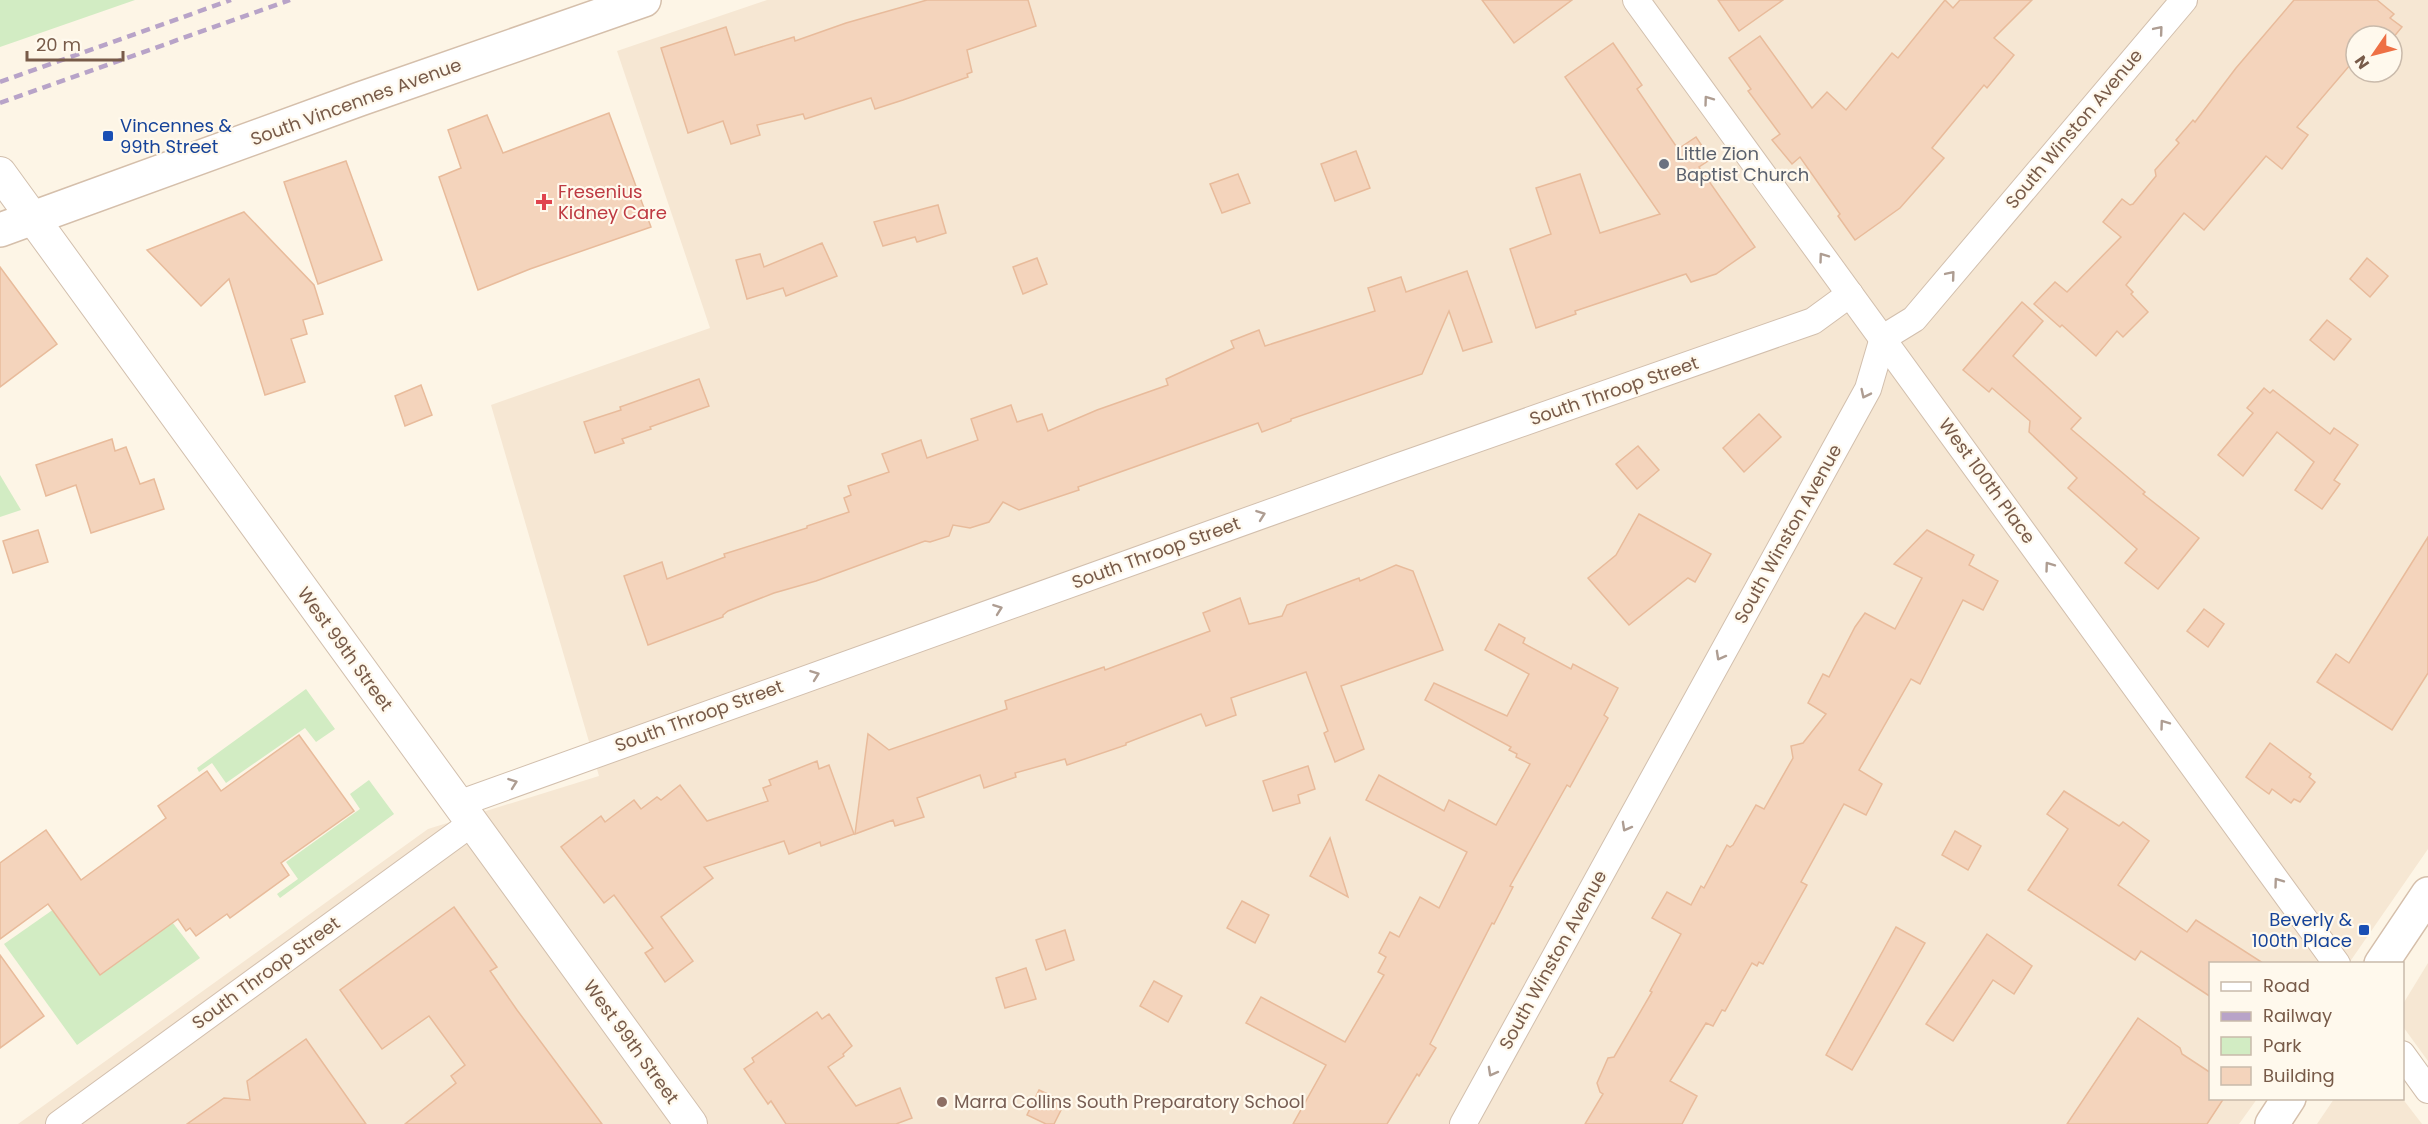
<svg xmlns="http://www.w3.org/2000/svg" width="2428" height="1124" viewBox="0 0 2428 1124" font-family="Poppins,sans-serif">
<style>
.residential{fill:#f6e7d3;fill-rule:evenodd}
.green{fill:#d2ecc3}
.building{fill:#f4d4bc;stroke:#e8bb9b;stroke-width:1.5}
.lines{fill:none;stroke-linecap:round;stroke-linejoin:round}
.minor-casing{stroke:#d2bfad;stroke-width:28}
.tertiary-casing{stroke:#d2bfad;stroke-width:34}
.secondary-casing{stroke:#d5bfab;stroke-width:36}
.minor{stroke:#fff;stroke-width:26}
.tertiary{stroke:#fff;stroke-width:32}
.secondary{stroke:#fff;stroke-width:33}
.rail{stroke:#b8a3c8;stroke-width:4.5;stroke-dasharray:9 6;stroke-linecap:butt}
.oneway{stroke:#ae9d92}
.transit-dot{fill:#1a4fb4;stroke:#fff9ed;stroke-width:2}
.worship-dot{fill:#6b7280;stroke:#fff9ed;stroke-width:2}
.health-dot{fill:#e0444e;stroke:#fff9ed;stroke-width:2}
.education-dot{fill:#8d6e63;stroke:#fff9ed;stroke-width:2}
.labels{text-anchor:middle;stroke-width:4.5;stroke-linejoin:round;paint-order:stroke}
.street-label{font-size:18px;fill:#785b49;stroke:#fff9ed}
.transit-label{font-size:18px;fill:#164399;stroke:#fff9ed;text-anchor:start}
.worship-label{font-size:18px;fill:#5b616d;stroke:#fff9ed;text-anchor:start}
.health-label{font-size:18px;fill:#be3a42;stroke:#fff9ed;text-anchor:start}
.education-label{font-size:18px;fill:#785e54;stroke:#fff9ed;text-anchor:start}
</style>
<rect width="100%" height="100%" fill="#fdf5e6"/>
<g class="residential">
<path d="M767,0H2428V849L2349,963L2210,964V1098L2257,1099L2239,1124H18L428,829L599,776L491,405L710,328L617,51ZM2356,36H2392V72H2356Z"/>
<path d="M2428,963V1061L2404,1028L2402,1021L2403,1004Z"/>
<path d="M2402,1098L2422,1124H2317L2334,1099Z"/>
</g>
<g class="green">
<path d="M0,0H135L0,47Z"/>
<path d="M0,475L21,510L0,517Z"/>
<path d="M306,689L335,729L316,742L305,728L226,783L212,763L199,772L197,768Z"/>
<path d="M369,780L394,814L280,898L277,894L298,879L286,862L360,809L350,794Z"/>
<path d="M124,860L200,958L77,1045L4,944Z"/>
</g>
<g class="building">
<path d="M927,0H1028L1036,26L967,50L972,72L967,74L968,77L903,100L875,109L871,98L805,119L803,114L757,125L760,135L731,144L723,121L688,133L661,48L726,27L735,55L794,37L795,41L846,23Z"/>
<path d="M1482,0H1572L1514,43Z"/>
<path d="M1718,0H1783L1739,31Z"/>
<path d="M1945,0L1953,8L1960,0H2032L1994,38L2014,55L1987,88L1984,85L1932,148L1944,158L1900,208L1855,240L1838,216L1840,214L1800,157L1792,164L1772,140L1780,134L1748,91L1751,89L1729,58L1760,36L1812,108L1827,92L1846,110L1892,53L1898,58Z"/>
<path d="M2294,0H2377L2394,14L2390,18L2402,27L2392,39V36H2356V58L2297,127L2308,135L2282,169L2266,156L2204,230L2184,213L2126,285L2133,292L2131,294L2148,312L2123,337L2117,331L2096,356L2062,325L2060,327L2034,304L2055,282L2067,292L2121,237L2103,222L2122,199L2130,205L2133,204L2156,176L2155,170L2179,143L2176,140L2193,120L2195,122L2236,68Z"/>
<path d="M1613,43L1642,85L1637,89L1678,149L1696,137L1711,159L1699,167L1755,247L1716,274L1691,282L1686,274L1575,311L1576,314L1536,328L1510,249L1551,234L1536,188L1580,174L1600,233L1660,214L1565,77Z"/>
<path d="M609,113L651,227L530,269L478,290L439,177L461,168L448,130L487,115L503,153Z"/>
<path d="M1356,151L1370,188L1335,201L1321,164Z"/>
<path d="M346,161L382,260L318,284L284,182Z"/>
<path d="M1238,174L1250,203L1222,213L1210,184Z"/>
<path d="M938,205L946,233L917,242L915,237L883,246L874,222Z"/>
<path d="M244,212L314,285L323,314L303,320L307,334L291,339L305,382L265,395L229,279L201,306L147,250Z"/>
<path d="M822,243L837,276L786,296L783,288L747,299L736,260L760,254L764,267Z"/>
<path d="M1037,258L1047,284L1023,294L1013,267Z"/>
<path d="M2367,258L2388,276L2370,297L2350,279Z"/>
<path d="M0,267L57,344L0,387Z"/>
<path d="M1467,271L1492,342L1463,351L1449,311L1422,374L1291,419V421L1262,432L1258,423L1078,487L1079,490L1019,510L1003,502L989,522L970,528L953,525L949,536L930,542L925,541L816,581L774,593L728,611L723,615V617L648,645L624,576L662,562L667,579L725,557L724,554L807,528V526L849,512L844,498L851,495L848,486L889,472L882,454L921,440L927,458L978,440L971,419L1011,405L1017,422L1042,414L1048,431L1097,410L1168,385L1166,379L1234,348L1231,341L1259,330L1265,346L1375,311L1368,288L1401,277L1406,292Z"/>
<path d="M2022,302L2043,321L2013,356L2081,418L2071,429L2145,492L2143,494L2199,538L2158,589L2125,563L2137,549L2068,488L2077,478L2029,432L2030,421L1992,388L1989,392L1963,370Z"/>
<path d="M2327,320L2351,339L2334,360L2310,340Z"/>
<path d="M699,379L709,406L650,427L651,429L622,439L624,443L595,453L584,422L621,410L620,407Z"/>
<path d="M421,385L432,415L405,426L395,396Z"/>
<path d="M2264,388L2270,393L2273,390L2330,434L2334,428L2358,445L2334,480L2340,484L2322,509L2295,490L2314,462L2277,432L2243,476L2218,455L2253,413L2247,408Z"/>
<path d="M1759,414L1781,437L1744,472L1723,448Z"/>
<path d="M112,439L115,451L126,447L140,484L154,479L164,509L91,533L76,485L46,496L36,465Z"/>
<path d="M1638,446L1659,470L1637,489L1616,464Z"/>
<path d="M1639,514L1711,554L1695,582L1688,578L1629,625L1588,578L1616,555Z"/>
<path d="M38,530L48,562L13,573L3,541Z"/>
<path d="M1927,530L1974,555L1969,565L1998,581L1983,610L1963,600L1920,684L1911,679L1859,770L1882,784L1866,815L1844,804L1801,882L1807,885L1763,964L1759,962L1757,966L1752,963L1725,1011L1722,1010L1713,1026L1706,1023L1670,1081L1697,1096L1682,1124H1585L1603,1094L1600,1092L1597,1083L1608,1058L1614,1057L1652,992L1650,991L1681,934L1652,918L1667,892L1691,905L1701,886L1704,888L1727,845L1730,847L1733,845L1756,805L1764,809L1793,758L1791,746L1803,743L1826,714L1808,703L1823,674L1829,677L1855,627L1865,613L1895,629L1922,578L1894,564Z"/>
<path d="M2428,537V673L2392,730L2317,682L2336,654L2349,663Z"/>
<path d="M1396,565L1413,571L1443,650L1341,686L1364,749L1335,762L1324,733L1328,731L1306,672L1231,698L1236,715L1206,726L1201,714L1126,743V745L1067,765L1065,759L1015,773L1016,777L984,788L980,775L917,798L924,817L895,826L893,820L855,834L868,734L889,750L1007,709L1005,701L1104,667L1105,670L1210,631L1203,613L1240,598L1249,624L1282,616L1287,605L1359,578L1360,581Z"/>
<path d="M2204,609L2224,624L2208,647L2187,631Z"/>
<path d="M1499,624L1525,638L1523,643L1571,669L1573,664L1618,688L1604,715L1608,718L1570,787L1567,785L1510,886L1513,887L1494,924L1492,923L1430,1044L1436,1048L1419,1076L1417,1074L1387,1124H1293L1326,1065L1246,1023L1261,997L1345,1042L1384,975L1378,972L1386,957L1379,953L1390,932L1399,937L1420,897L1439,908L1467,852L1366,800L1379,775L1444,811L1449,800L1496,825L1530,764L1516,757L1517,754L1509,750L1511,747L1425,700L1434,683L1507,716L1529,674L1485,650Z"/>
<path d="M299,735L354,811L281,863L289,875L230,918L227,914L196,936L190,928L186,931L178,919L100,975L48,904L0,939V863L46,830L81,880L166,818L158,806L207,771L221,791Z"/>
<path d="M2270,743L2311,774L2309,777L2315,782L2300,802L2294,799L2291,803L2272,789L2269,794L2246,777Z"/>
<path d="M817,761L819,769L829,765L854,834L821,846L820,842L789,854L784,841L704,867L713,878L661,917L693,961L665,982L645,953L653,948L614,895L604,903L561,847L601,816L605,822L634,800L641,809L657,797L661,800L680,785L707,821L768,801L763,788L771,785L769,780Z"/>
<path d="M1308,766L1315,789L1298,795L1300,803L1273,811L1263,781Z"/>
<path d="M2064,791L2119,826L2123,822L2149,841L2118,885L2187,932L2196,920L2263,963H2211V997L2141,951L2135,960L2028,890L2068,829L2047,814Z"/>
<path d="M1955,831L1981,846L1968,870L1942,855Z"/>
<path d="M1330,838L1348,897L1310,876Z"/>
<path d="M1242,901L1269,915L1255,943L1227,928Z"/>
<path d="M454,907L497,967L490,971L517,1010L602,1124H405L456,1083L451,1076L465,1065L429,1016L382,1049L340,990Z"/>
<path d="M1896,927L1925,943L1852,1070L1826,1055Z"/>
<path d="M1065,930L1074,960L1046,970L1036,940Z"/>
<path d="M1987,934L2032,966L2014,994L1993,980L1953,1041L1926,1024Z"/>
<path d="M0,955L44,1016L0,1048Z"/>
<path d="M1026,968L1036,999L1005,1008L996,978Z"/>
<path d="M1154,981L1182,996L1168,1022L1140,1006Z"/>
<path d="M817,1012L822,1019L829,1014L852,1046L843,1054L844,1056L828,1067L856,1106L900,1088L912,1118L896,1124H786L771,1101L768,1104L744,1069L754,1062L752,1058Z"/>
<path d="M2138,1018L2180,1048L2182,1054L2211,1073V1098H2224L2207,1124H2067Z"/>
<path d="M306,1039L366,1124H187L224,1098L250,1100L247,1081Z"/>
<path d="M1039,1090L1065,1102L1054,1124H1046L1027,1115Z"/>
</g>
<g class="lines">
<g class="minor-casing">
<g id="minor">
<path d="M1636,0L2337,964"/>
<path d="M458,804L1394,468L1813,321L1850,294"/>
<path d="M2402,1054L2428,1090"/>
<path d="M59,1124L472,823"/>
<path d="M1463,1124L1868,389L1883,338L1914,319L2184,0"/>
</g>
</g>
<g class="tertiary-casing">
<path id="tertiary" d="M0,173L691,1124"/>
</g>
<g class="secondary-casing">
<g id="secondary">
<path d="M0,230L360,99L644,0"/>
<path d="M2381,964L2428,894"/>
<path d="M2272,1124L2289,1098"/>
</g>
</g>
<use href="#minor" class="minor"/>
<use href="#tertiary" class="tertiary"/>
<use href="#secondary" class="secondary"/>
<g class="rail">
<path d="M0,82L231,0"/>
<path d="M0,103L290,0"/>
</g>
</g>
<defs><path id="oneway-chevron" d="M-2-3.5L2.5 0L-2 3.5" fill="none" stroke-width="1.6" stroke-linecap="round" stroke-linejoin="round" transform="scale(1.5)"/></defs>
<g class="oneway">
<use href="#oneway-chevron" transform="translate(2159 30) rotate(-50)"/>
<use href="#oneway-chevron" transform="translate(1708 100) rotate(-126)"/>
<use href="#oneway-chevron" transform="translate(1823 257) rotate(-126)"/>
<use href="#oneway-chevron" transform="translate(1951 275) rotate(-50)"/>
<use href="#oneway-chevron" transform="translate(1865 394) rotate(116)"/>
<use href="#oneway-chevron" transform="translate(1261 515) rotate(-20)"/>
<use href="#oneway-chevron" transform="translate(2049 566) rotate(-126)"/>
<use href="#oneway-chevron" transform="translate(998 609) rotate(-20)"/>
<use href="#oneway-chevron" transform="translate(1720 656) rotate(119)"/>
<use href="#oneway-chevron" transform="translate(815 675) rotate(-20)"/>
<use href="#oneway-chevron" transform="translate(2164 724) rotate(-126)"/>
<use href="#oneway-chevron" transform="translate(513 783) rotate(-20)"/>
<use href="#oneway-chevron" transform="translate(1626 827) rotate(119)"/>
<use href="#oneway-chevron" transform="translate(2278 882) rotate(-126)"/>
<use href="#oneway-chevron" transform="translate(1492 1072) rotate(119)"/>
</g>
<g class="transit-dot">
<rect x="102" y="130" width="12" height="12" rx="3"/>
<rect x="2358" y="924" width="12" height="12" rx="3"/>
</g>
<circle class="worship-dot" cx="1664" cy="164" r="6"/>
<path class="health-dot" d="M541 193h6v6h6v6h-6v6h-6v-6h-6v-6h6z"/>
<circle class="education-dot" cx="942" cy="1102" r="6"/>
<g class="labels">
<g class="street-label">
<text transform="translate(356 102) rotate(-20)" y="6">South Vincennes Avenue</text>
<text transform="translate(2074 129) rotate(-50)" y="6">South Winston Avenue</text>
<text transform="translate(1614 391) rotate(-19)" y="6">South Throop Street</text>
<text transform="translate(1987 481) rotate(54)" y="6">West 100th Place</text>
<text transform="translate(1788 534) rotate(-61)" y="6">South Winston Avenue</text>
<text transform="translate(1156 553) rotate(-20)" y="6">South Throop Street</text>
<text transform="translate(345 649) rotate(54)" y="6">West 99th Street</text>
<text transform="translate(699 716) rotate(-20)" y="6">South Throop Street</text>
<text transform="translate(1553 960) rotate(-61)" y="6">South Winston Avenue</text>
<text transform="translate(266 973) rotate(-36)" y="6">South Throop Street</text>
<text transform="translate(631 1042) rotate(54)" y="6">West 99th Street</text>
</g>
<g class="transit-label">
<text x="120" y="132">Vincennes &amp;<tspan x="120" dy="21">99th Street</tspan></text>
<text x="2352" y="926" text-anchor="end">Beverly &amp;<tspan x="2352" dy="21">100th Place</tspan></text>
</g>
<g class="worship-label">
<text x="1676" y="160">Little Zion<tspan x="1676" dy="21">Baptist Church</tspan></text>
</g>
<g class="health-label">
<text x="558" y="198">Fresenius<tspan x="558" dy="21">Kidney Care</tspan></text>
</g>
<g class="education-label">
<text x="954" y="1108">Marra Collins South Preparatory School</text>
</g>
</g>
<rect x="2209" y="962" width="195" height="138" fill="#fff9ed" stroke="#c9baab" stroke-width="1.5"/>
<rect x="2221" y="982" width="30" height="9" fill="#ffffff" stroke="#c9baab" stroke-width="1.5"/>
<text x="2263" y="992" font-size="18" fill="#785b49">Road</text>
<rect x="2221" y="1012" width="30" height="9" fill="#b8a3c8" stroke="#c9baab" stroke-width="1.5"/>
<text x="2263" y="1022" font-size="18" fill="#785b49">Railway</text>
<rect x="2221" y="1037" width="30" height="18" fill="#d2ecc3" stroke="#c9baab" stroke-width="1.5"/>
<text x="2263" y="1052" font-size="18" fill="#785b49">Park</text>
<rect x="2221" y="1067" width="30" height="18" fill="#f4d4bc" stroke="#c9baab" stroke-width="1.5"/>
<text x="2263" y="1082" font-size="18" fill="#785b49">Building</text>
<g transform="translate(2374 54) rotate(235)"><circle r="28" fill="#fff9ed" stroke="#c9baab" stroke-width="1.5"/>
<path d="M0-4.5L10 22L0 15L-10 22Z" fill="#ee7044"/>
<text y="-9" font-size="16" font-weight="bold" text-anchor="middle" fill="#785b49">N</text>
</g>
<path d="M27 51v9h96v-9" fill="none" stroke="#785b49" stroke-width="3"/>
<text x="36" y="51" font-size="18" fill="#785b49" stroke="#fff9ed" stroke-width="4.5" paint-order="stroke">20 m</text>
</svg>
